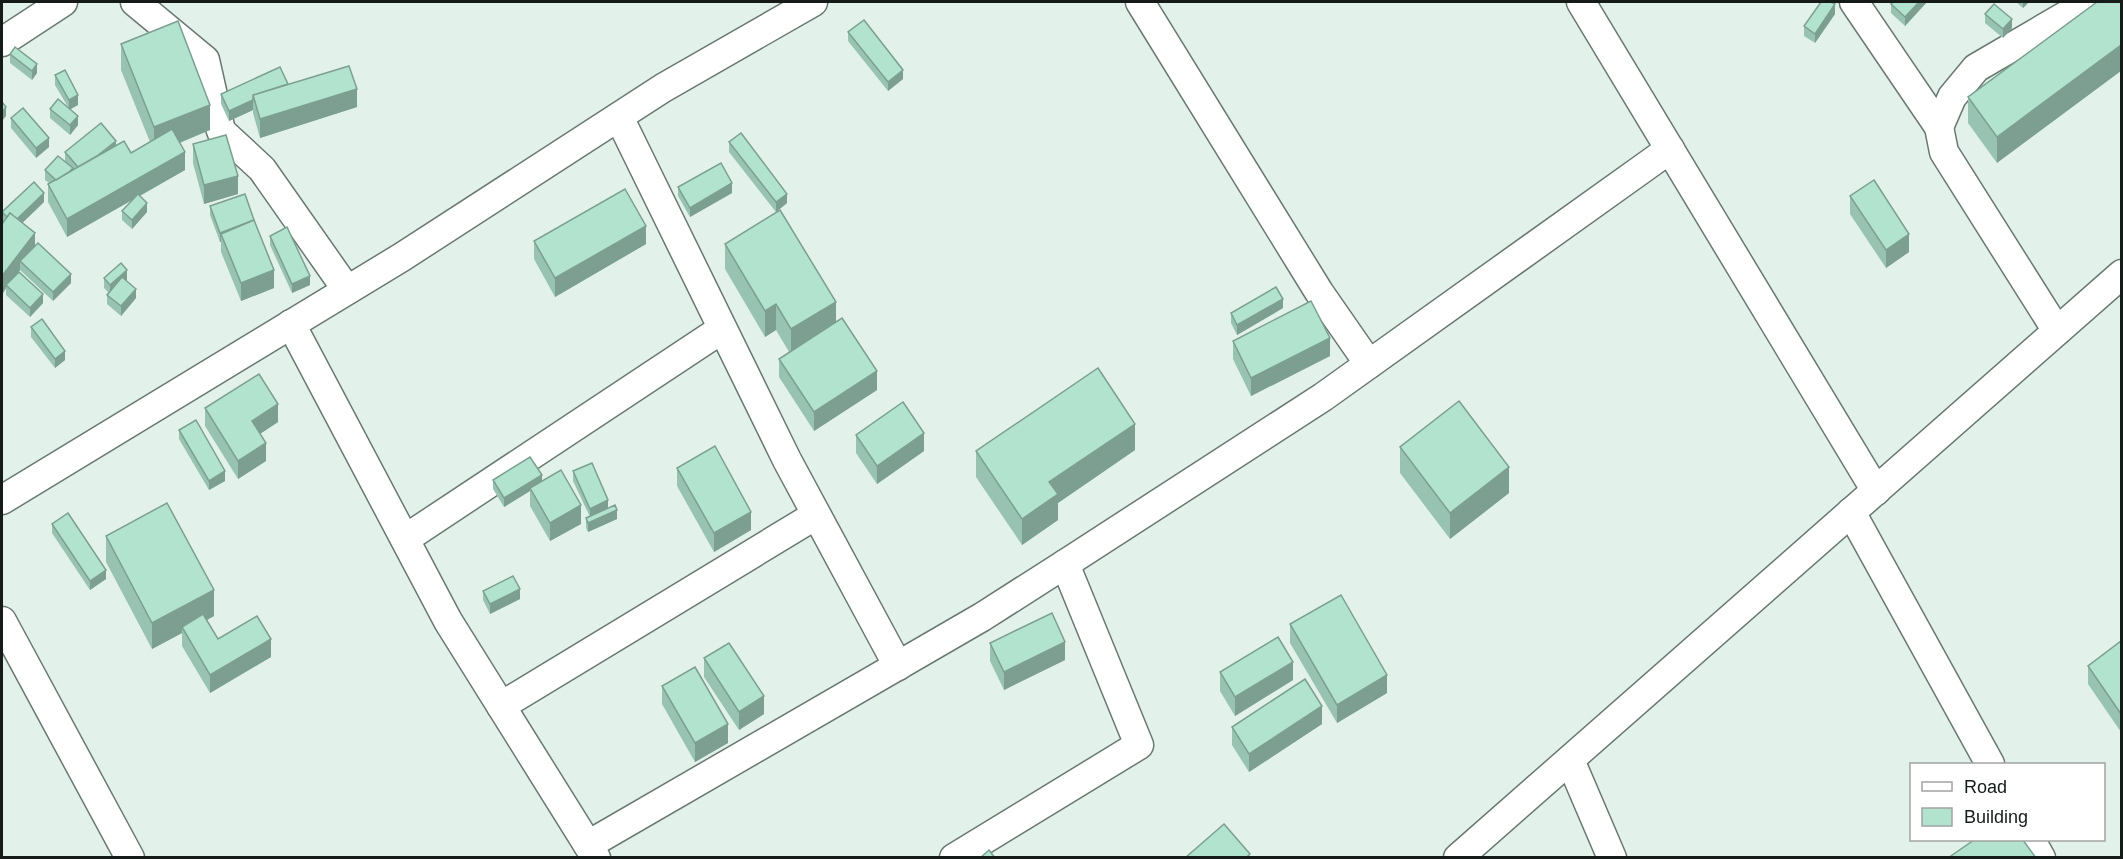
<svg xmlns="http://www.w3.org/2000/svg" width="2123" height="859" viewBox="0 0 2123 859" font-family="Arial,sans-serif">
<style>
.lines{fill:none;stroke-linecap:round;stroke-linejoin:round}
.minor-casing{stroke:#6a7872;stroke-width:31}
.minor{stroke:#fff;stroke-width:28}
.wall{fill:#98c3b2}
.shaded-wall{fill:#7c9f91}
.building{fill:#b1e3cf;stroke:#7c9f91;stroke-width:1.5}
</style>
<rect width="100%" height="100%" fill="#e2f2eb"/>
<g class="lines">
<g class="minor-casing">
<g id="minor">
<path d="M135,2L205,60L221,131L262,169L347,290"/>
<path d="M1140,2L1319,292L1369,364"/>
<path d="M1581,2L1876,491"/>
<path d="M1854,2L1939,127L1944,152L2057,331"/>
<path d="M2,42L63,2"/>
<path d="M619,117L787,460L898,666"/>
<path d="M1939,127L1952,97L1976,68L2089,2"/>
<path d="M291,324L448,621L596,858"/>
<path d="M2,500L402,257L663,88L813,2"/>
<path d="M1851,512L1990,764"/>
<path d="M405,539L722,329"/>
<path d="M2,621L130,858"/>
<path d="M501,706L816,515"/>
<path d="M1570,760L1612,858"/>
<path d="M2031,840L2041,858"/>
<path d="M588,845L982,617L1065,564L1323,397L1670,149"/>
<path d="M954,858L1139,745L1065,564"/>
<path d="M1458,858L2122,274"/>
</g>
</g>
<use href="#minor" class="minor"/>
</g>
<g class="wall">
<path d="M1927,2L1905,26L1891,13V4Z"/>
<path d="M2016,2H2029L2023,8Z"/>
<path d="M2097,2L1997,163L1968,123V97Z"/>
<path d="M1835,14L1815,43L1804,36V26Z"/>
<path d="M1985,14L2012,28L2003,38L1985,23Z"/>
<path d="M848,32L903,79L888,91L848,41Z"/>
<path d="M121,44L210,130L180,143L185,170L140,196L147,212L132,229L122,220V211L132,200L67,237L48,202V184L49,183L45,180V170L65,162V152L116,146L131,153L150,142L121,70Z"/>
<path d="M10,54L37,73L32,80L10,63Z"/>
<path d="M55,75L78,105L70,109L78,125L70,135L50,118V109L68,107L55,85Z"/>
<path d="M288,84L357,107L260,138L253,113V110L229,121L221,104V94Z"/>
<path d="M11,118L49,147L36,158L11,128Z"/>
<path d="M729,142L787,203L776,212L729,152Z"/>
<path d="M193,144L238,194L204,204L193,163Z"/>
<path d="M678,187L732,193L690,217L678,196Z"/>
<path d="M1850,196L1909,252L1886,268L1850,214Z"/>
<path d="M44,202L22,223L35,245L71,283L53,301L20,270L17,274L43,303L30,317L6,295V288L2,295V224L3,222H2V212Z"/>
<path d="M210,206L274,288L241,301L221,252V242H220L210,215Z"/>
<path d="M270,236L310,285L292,293L270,245Z"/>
<path d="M534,241L646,244L555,297L534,259Z"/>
<path d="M725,244L836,322L877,390L814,431L779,377V359L789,352L776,330L765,337L725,269Z"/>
<path d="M104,278L127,280H126L136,298L121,316L107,304V295L109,293L104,288Z"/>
<path d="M1283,308L1237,335L1231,323V313Z"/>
<path d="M31,327L65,360L55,368L31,337Z"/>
<path d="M1233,341L1330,356L1251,396L1233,359Z"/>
<path d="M205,408L278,422L260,434L266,461L238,479L205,426Z"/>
<path d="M179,430L225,481L209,490L179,439Z"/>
<path d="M856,435L924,451L877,484L856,453Z"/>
<path d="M1400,447L1509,493L1450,539L1400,473Z"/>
<path d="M1135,450L1058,503V520L1022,545L976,477V451Z"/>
<path d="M677,468L751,530L714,552L677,486Z"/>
<path d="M573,471L608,508L617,519L588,532L586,528V518L590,517L573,481Z"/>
<path d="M493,480L542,481L581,524L550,541L530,506V491L504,507L493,489Z"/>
<path d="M52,524L106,579L90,590L52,533Z"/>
<path d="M106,536L214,616L207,620L218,639L271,657L210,693L182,646V633L152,649L106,562Z"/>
<path d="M483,591L520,599L490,614L483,600Z"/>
<path d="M1290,624L1387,693L1337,723L1290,643Z"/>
<path d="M2121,641V732L2088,684V666Z"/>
<path d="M990,643L1065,660L1004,690L990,661Z"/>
<path d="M704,658L764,714L739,730L704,677Z"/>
<path d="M1220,672L1293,680L1235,716L1220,691Z"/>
<path d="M662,686L728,743L695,762L662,704Z"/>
<path d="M1322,724L1249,772L1232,745V727Z"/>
</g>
<g class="shaded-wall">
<path d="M1919,2H1927L1905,26V17Z"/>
<path d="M2023,2H2029L2023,8Z"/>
<path d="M1835,4V14L1815,43V34Z"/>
<path d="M2012,19V28L2003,38V29Z"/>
<path d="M2121,45V71L1997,163V137Z"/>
<path d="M37,64V73L32,80V71Z"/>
<path d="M903,70V79L888,91V82Z"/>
<path d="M357,89V107L260,138V119Z"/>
<path d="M78,95V105L69,110V100Z"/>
<path d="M253,100V110L229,121V111Z"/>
<path d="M210,105V130L154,153V127Z"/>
<path d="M6,107V116L2,121V112Z"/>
<path d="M78,116V125L70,135V125Z"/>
<path d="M49,138V147L36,158V148Z"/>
<path d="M116,141V150L80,170Z"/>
<path d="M185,152V170L67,237V219Z"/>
<path d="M238,176V194L204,204V185Z"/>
<path d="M732,183V193L690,217V208Z"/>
<path d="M44,193V202L13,232V223Z"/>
<path d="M787,194V203L776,212V202Z"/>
<path d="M147,203V212L132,229V220Z"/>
<path d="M254,220L221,234V242H220V233Z"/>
<path d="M646,226V244L555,297V278Z"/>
<path d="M35,233V251L20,261V270L8,287L6,285V288L2,295V276Z"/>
<path d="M1909,234V252L1886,268V250Z"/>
<path d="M127,270V280L110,294V285Z"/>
<path d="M274,270V288L241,301V283Z"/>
<path d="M71,274V283L53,301V292Z"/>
<path d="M310,276V285L292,293V284Z"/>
<path d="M136,289V298L121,316V306Z"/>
<path d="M43,294V303L30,317V308Z"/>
<path d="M1283,299V308L1237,335V325Z"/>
<path d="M836,302V328L791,355V329Z"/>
<path d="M776,304V330L765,337V311Z"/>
<path d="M1330,338V356L1251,396V378Z"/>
<path d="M65,351V360L55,368V359Z"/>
<path d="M877,371V390L814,431V412Z"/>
<path d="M278,404V422L252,439V421Z"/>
<path d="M1135,424V450L1058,503V520L1022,545V519L1049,482Z"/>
<path d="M924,433V451L877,484V466Z"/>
<path d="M266,443V461L238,479V461Z"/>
<path d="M1509,467V493L1450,539V513Z"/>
<path d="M225,471V481L209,490V481Z"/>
<path d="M542,475V484L530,488V491L504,507V498Z"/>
<path d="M608,500V510L590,518V509Z"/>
<path d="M581,505V524L550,541V523Z"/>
<path d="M617,510V519L588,532V523Z"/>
<path d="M751,512V530L714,552V533Z"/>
<path d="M106,570V579L90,590V581Z"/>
<path d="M520,589V599L490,614V604Z"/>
<path d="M214,590V616L185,632L182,627V633L152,649V623Z"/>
<path d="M271,639V657L210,693V675Z"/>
<path d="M1065,642V660L1004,690V672Z"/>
<path d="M1293,662V680L1235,716V697Z"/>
<path d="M1387,675V693L1337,723V705Z"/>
<path d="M764,696V714L739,730V712Z"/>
<path d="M1322,706V724L1249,772V754Z"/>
<path d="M728,724V743L695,762V743Z"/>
</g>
<g class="building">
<path d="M1821,2H1831L1835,4L1815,34L1804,26Z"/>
<path d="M1893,2H1919L1905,17L1891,4Z"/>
<path d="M2097,2H2121V45L1997,137L1968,97Z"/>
<path d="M1994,4L2012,19L2003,29L1985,14Z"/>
<path d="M864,20L903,70L888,82L848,32Z"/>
<path d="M178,21L210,105L154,127L121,44Z"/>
<path d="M15,47L37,64L32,71L10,54Z"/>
<path d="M349,66L357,89L260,119L253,95Z"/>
<path d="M280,67L288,84L253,95V100L229,111L221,94Z"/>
<path d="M65,70L78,95L69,100L55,75Z"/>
<path d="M58,99L78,116L70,125L50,109Z"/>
<path d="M2,102L6,107L2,112Z"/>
<path d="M23,108L49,138L36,148L11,118Z"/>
<path d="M101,123L116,141L97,156L78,167L65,152Z"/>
<path d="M172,129L185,152L67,219L48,184L124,141L131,153Z"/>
<path d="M741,133L787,194L776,202L729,142Z"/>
<path d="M226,135L238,176L204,185L193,144Z"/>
<path d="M58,156L73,168L69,172L56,180L45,170Z"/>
<path d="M721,163L732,183L690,208L678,187Z"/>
<path d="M1874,180L1909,234L1886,250L1850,196Z"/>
<path d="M34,182L44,193L17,219L10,213L7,217L2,212Z"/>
<path d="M625,189L646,226L555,278L534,241Z"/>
<path d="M138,194L147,203L132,220L122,211Z"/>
<path d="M245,194L254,220L220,233L210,206Z"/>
<path d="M780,210L836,302L791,329L776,304L765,311L725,244Z"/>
<path d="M10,213L35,233L2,276V224Z"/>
<path d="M254,220L274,270L241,283L221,234Z"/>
<path d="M287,227L310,276L292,284L270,236Z"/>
<path d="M38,243L71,274L53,292L20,261Z"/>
<path d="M121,263L127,270L110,285L104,278Z"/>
<path d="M19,272L43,294L30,308L6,285Z"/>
<path d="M122,277L136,289L121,306L107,295Z"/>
<path d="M1276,287L1283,299L1237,325L1231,313Z"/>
<path d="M1311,301L1330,338L1251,378L1233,341Z"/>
<path d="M842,318L877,371L814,412L779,359Z"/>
<path d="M42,319L65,351L55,359L31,327Z"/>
<path d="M1098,368L1135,424L1049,482L1058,494L1022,519L976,451Z"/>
<path d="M259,374L278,404L252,421L266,443L238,461L205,408Z"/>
<path d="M1459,401L1509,467L1450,513L1400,447Z"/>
<path d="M903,402L924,433L877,466L856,435Z"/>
<path d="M196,420L225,471L209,481L179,430Z"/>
<path d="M715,446L751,512L714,533L677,468Z"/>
<path d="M530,457L542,475L504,498L493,480Z"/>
<path d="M592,463L608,500L590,509L573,471Z"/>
<path d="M561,470L581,505L550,523L530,488Z"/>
<path d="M167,503L214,590L152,623L106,536Z"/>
<path d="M615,505L617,510L588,523L586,518Z"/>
<path d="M68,513L106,570L90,581L52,524Z"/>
<path d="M513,576L520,589L490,604L483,591Z"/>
<path d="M1341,595L1387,675L1337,705L1290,624Z"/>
<path d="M1052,613L1065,642L1004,672L990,643Z"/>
<path d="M203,614L218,639L257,616L271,639L210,675L182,627Z"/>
<path d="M1278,637L1293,662L1235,697L1220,672Z"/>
<path d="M2121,641V714L2088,666Z"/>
<path d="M729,643L764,696L739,712L704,658Z"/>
<path d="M695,667L728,724L695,743L662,686Z"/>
<path d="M1305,679L1322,706L1249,754L1232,727Z"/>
<path d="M1224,824L1250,854L1246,858H1185Z"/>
<path d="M1974,840H2023L2036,858H1948Z"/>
<path d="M989,850L995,858H980Z"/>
</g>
<rect width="2123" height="859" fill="none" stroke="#151b19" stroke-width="6"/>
<rect x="1910" y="763" width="195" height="78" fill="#ffffff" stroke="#a1a4a3" stroke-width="1.5"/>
<rect x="1922" y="782" width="30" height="9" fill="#ffffff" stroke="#a1a4a3" stroke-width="1.5"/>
<text x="1964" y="793" font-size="18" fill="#151b19">Road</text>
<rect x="1922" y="808" width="30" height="18" fill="#b1e3cf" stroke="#a1a4a3" stroke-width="1.5"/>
<text x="1964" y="823" font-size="18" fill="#151b19">Building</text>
</svg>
